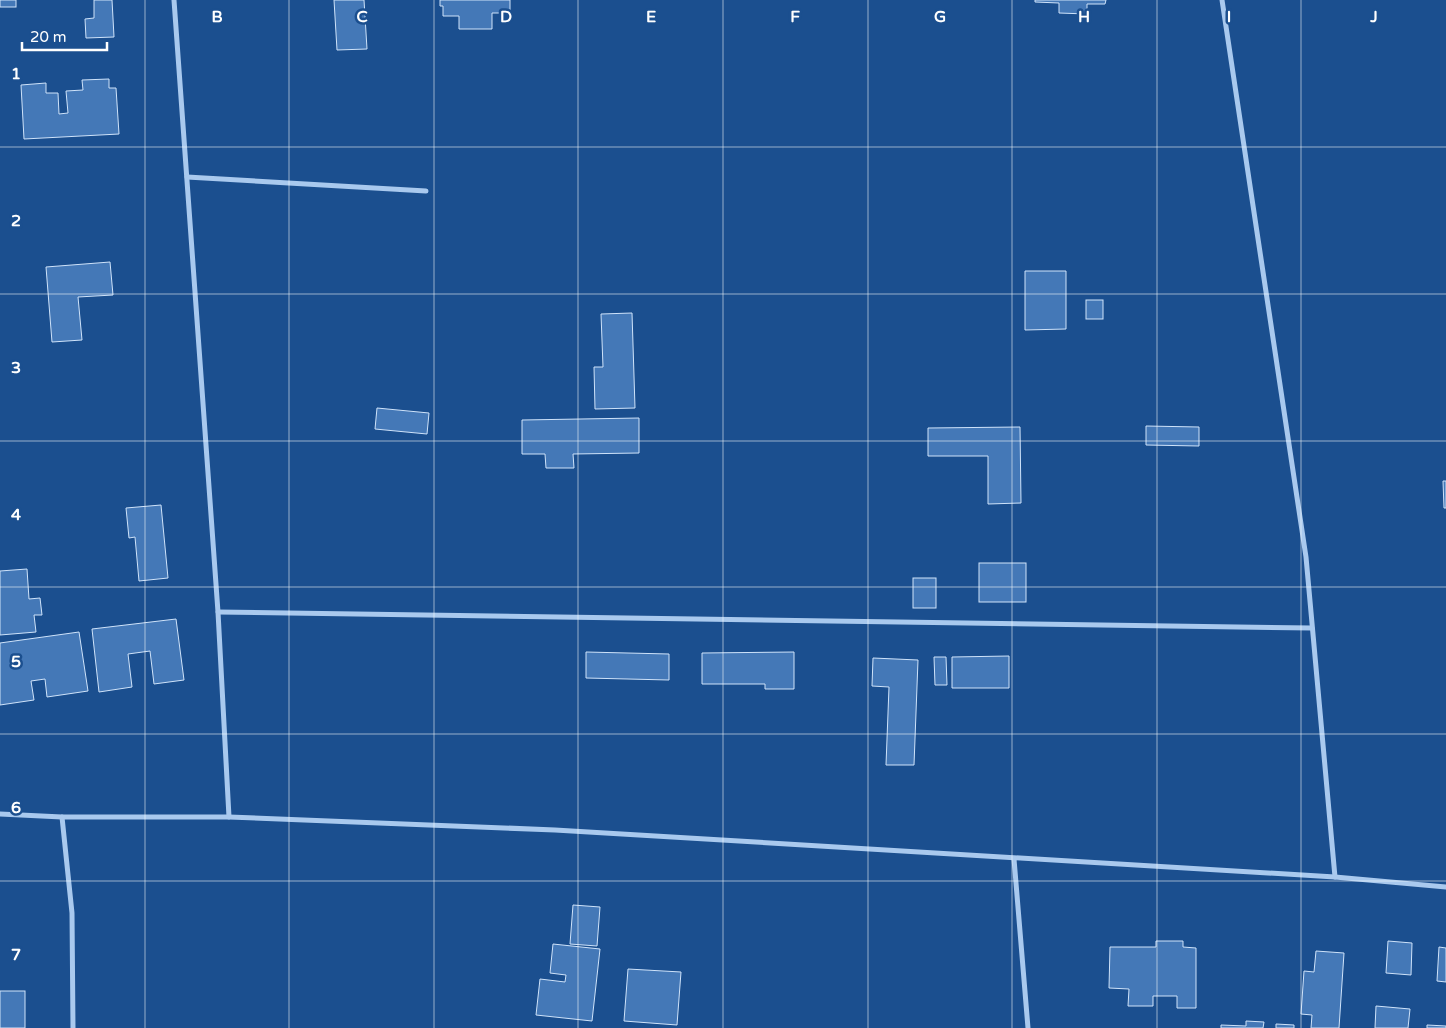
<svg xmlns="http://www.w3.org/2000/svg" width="1446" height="1028" viewBox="0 0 1446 1028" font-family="'Varela Round',sans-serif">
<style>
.building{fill:#4478b7;stroke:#cfe3fa}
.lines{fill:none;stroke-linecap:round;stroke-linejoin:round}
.street{stroke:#a9c9ee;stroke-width:5}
.grid{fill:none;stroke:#fff;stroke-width:1;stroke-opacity:0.55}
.grid-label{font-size:16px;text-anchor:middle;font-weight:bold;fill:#fff;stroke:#1b4f8f;stroke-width:5;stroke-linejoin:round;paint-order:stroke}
</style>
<rect width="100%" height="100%" fill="#1b4f8f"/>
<g class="building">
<rect x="0" y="0" width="16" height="7"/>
<path d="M94,0H112L114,37L86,38L85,19L94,18Z"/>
<path d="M334,0H364L367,49L337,50Z"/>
<path d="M440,0H510V13H492V29H459V16H443V6H440Z"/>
<path d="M1035,0H1106L1105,4H1087V14L1059,13V3L1035,2Z"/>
<path d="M109,79V88H116L119,134L24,139L21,85L46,83V93H58L59,114L68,113L66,91L83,90L82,80Z"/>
<path d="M110,262L113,295L78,297L82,340L52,342L46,267Z"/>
<path d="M1025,271H1066V329L1025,330Z"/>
<rect x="1086" y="300" width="17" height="19"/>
<path d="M632,313L635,408L595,409L594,367H603L601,314Z"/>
<path d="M377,408L429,413L427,434L375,429Z"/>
<path d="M639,418V453L573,454L574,468H546L545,454H522V420Z"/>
<path d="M1146,426L1199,427V446L1146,445Z"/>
<path d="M1020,427L1021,503L988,504V456H928V428Z"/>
<path d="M1443,481H1446V508H1444Z"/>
<path d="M161,505L168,578L139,581L135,537L129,538L126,508Z"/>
<rect x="979" y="563" width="47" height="39"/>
<path d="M27,569L29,599L40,598L42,615H34L36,632L0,635V571Z"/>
<rect x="913" y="578" width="23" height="30"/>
<path d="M176,619L184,680L154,684L150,651L128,654L132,687L99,692L92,629Z"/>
<path d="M79,632L88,691L47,697L45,679L31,681L34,700L0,705V643Z"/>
<path d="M586,652L669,654V680L586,678Z"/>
<path d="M794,652V689H765V684H702V653Z"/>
<path d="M1009,656V688H952V657Z"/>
<path d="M934,657H946L947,685H935Z"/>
<path d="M873,658L918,660L914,765H886L889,687L872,686Z"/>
<path d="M573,905L600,907L597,946L570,944Z"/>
<path d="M1156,941H1183V947L1196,948V1008H1177V996H1153V1006H1128L1129,989L1109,988L1110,947H1156Z"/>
<path d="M1388,941L1412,943L1411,975L1386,973Z"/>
<path d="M553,944L600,949L592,1021L536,1015L540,979L565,982L566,975L550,973Z"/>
<path d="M1439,947L1446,948V982L1437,981Z"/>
<path d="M1316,951L1344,953L1339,1028H1311L1312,1015L1301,1014L1304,971L1314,972Z"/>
<path d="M628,969L681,972L677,1025L624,1021Z"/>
<rect x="0" y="991" width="25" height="37"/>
<path d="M1376,1006L1410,1009L1408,1028H1375Z"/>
<path d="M1246,1021L1264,1022L1263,1028H1221V1025L1246,1026Z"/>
<path d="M1276,1024L1294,1025V1028H1276Z"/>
<path d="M1427,1025L1446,1026V1028H1427Z"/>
</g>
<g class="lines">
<g class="street">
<path d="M174,0L218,612L229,817"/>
<path d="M1222,0L1306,557L1335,877"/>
<path d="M187,177L426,191"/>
<path d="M218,612L1312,628"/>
<path d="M0,814L62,817H229L555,830L1335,877L1446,887"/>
<path d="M62,817L72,913L73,1028"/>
<path d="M1014,859L1028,1028"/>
</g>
</g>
<path class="grid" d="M145,0V1028M289,0V1028M434,0V1028M578,0V1028M723,0V1028M868,0V1028M1012,0V1028M1157,0V1028M1301,0V1028M0,147H1446M0,294H1446M0,441H1446M0,587H1446M0,734H1446M0,881H1446"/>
<g class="grid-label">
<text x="217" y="22">B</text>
<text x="362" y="22">C</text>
<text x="506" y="22">D</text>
<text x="651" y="22">E</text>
<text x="795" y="22">F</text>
<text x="940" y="22">G</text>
<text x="1084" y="22">H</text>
<text x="1229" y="22">I</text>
<text x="1374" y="22">J</text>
<text x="16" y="79">1</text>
<text x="16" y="226">2</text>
<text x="16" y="373">3</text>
<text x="16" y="520">4</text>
<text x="16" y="667">5</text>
<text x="16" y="813">6</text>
<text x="16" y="960">7</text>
</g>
<path d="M22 42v8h85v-8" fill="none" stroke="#ffffff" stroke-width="2.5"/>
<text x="30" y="42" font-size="15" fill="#ffffff" stroke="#1b4f8f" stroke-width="4" paint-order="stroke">20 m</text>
</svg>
